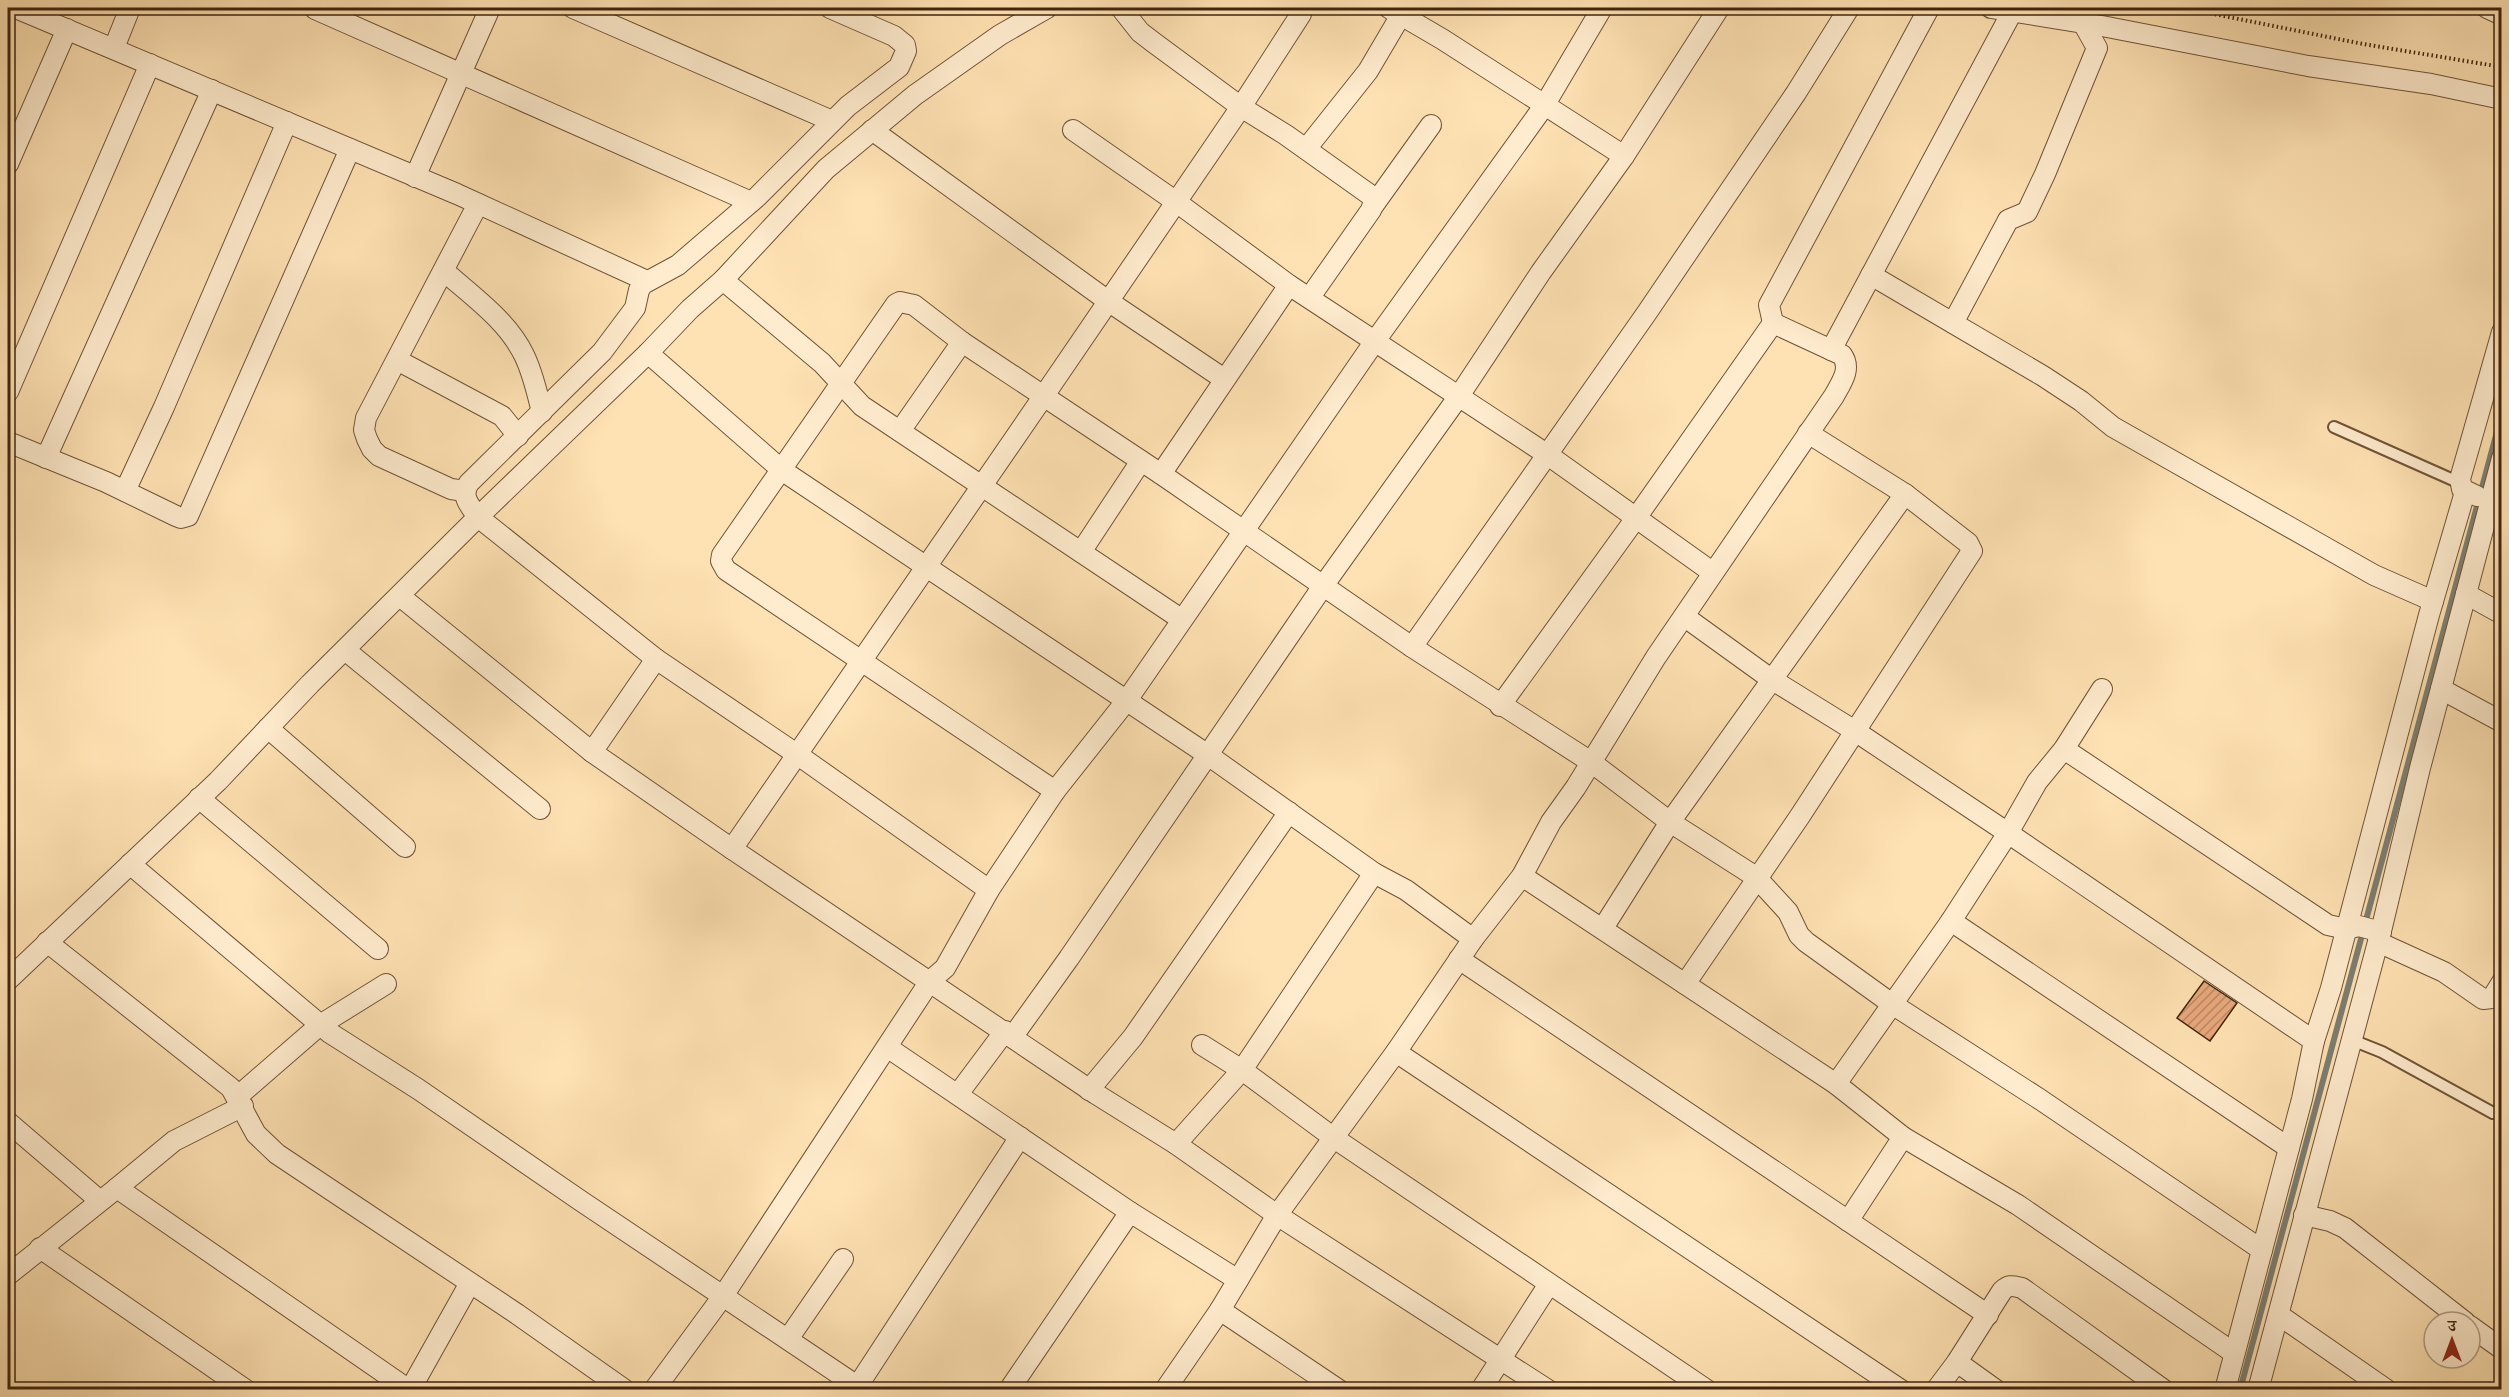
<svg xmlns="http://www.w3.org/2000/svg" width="2509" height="1397" viewBox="0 0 2509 1397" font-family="'IM FELL DW Pica','Noto Serif Devanagari',serif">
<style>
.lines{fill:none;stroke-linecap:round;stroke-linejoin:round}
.stream{stroke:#7c7f73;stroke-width:6}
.building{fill:url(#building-hatch);stroke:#40240d;stroke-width:1.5}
.service-casing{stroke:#705436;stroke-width:14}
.minor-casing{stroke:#705436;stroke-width:22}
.path{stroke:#40240d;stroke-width:4;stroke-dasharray:1.5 3;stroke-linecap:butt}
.service{stroke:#ffecce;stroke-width:10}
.minor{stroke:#ffecce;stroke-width:20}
</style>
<defs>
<pattern id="building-hatch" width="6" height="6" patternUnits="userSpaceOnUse" patternTransform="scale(1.5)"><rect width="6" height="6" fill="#e8a87c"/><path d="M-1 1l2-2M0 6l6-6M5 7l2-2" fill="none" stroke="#bd8964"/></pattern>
</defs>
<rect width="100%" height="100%" fill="#ffe2b3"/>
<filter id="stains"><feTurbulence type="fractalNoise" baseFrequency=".00333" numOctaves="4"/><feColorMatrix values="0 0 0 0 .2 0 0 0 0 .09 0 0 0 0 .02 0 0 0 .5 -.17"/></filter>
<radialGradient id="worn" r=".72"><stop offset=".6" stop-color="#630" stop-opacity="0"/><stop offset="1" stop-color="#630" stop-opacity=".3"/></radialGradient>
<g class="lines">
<path class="stream" d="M2240,1390L2502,413"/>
</g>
<path class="building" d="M2204,981L2237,1003L2210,1041L2177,1018Z"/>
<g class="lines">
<g class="service-casing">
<g id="service">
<path d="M2334,427L2460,483"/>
<path d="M2352,1040L2382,1052L2493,1113"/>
</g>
</g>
<g class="minor-casing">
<g id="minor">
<path d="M16,8L457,194L647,281"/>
<path d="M573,8L832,121"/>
<path d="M830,8L894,36L905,45L906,51L899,67L848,106L757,197L678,265L643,284L639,290L635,308L602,352L469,483C460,496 470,506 478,517L656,659L798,755L989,890"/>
<path d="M1121,8L1140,32L1153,42L1241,107L1286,135L1373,197L1374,201L1371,210L1310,297"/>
<path d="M1389,8L1442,39L1624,156"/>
<path d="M1991,8L2102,26L2308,66L2431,84L2502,99"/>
<path d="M2487,8L2502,15"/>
<path d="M315,9L751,202"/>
<path d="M114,48L130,8"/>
<path d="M872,130L1108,301L1224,379"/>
<path d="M1073,130L1175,201L1289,285L1548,455L1712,572"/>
<path d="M1306,149L1368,71L1401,15"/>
<path d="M8,164L67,29"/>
<path d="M415,177L490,8"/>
<path d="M1373,206L1431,125"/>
<path d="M444,271C472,296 507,320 524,355C533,373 537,393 542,412"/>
<path d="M1871,275L2043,376L2081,401L2113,427L2374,575L2433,601"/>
<path d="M723,280L822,363L862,406L1181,619"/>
<path d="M1773,323L1769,305L1929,8"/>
<path d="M1953,323L2006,224L2008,220L2027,212L2045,174L2097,48L2083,23"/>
<path d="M1831,350L2012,12"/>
<path d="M648,353L783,471L1208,755L1374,873L1406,890L1473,939"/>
<path d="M397,360L502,416L518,436"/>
<path d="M8,392L150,64"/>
<path d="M900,431L962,342"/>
<path d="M8,442L106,482L176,516L181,518L188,516L350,149"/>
<path d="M46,458L212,90"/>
<path d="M1161,474L1289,285"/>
<path d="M125,491L164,407L287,122"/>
<path d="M465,491L451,489L379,456L372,449L367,439L364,430L366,418L478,204"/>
<path d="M2477,496L2462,489L2460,479L2502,332"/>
<path d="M1081,552L1141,461"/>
<path d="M2466,594L2502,614"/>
<path d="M401,597L592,752L732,849L1096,1094L1176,1144L1277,1215L1548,1390"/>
<path d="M1685,617L1771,679L1855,731L2008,833L2314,1041"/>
<path d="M1412,647L1646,314L1796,93L1849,8"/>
<path d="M345,650L540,809"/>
<path d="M2441,689L2502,722"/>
<path d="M268,728L405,847"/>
<path d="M2064,749L2328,925L2346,929L2359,926L2381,932"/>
<path d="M592,752L656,659"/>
<path d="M1055,791L726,570L721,561L722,555L896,304L900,302L914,305L962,342L1161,474L1412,647L1591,762L1670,822L1756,877L1788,912L1799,935L1806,942L1892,1004L2041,1100L2262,1250"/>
<path d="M199,798L378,949"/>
<path d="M732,849L1043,397L1241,107L1301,14"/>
<path d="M130,864L330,1033L418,1089L581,1201L863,1390"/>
<path d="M1522,876L1836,1084L1903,1137L2018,1205L2234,1353"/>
<path d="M1951,921L2289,1148"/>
<path d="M1603,928L1670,822L1905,494"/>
<path d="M47,942L231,1088L256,1134L277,1154L517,1314L625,1390"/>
<path d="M2378,942L2444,972L2483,999L2492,998L2502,982"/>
<path d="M1459,959L1988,1315"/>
<path d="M8,980L218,781L310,684L478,517L648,353L690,309L723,280L826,169L915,95L1000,35L1047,8"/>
<path d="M1685,984L1800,816L1972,551L1968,543L1905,494L1808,433"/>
<path d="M1013,1036L1069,958L1323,586L1459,396L1541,272L1624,156L1719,8"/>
<path d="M1202,1045L1242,1070L1334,1138L1707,1390"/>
<path d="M887,1047L1130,1212L1238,1280"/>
<path d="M1396,1052L1901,1390"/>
<path d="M1836,1084L1951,921L2008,833L2037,782L2064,749L2102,689"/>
<path d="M1089,1090L1133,1037L1289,812"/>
<path d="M958,1094L1005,1031"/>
<path d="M237,1097L320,1025L386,984"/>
<path d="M8,1122L99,1200"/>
<path d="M1176,1144L1242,1070L1374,873"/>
<path d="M117,1188L174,1141L243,1106"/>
<path d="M2304,1215L2330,1221L2345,1228L2465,1322"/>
<path d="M1848,1221L1903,1137"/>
<path d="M40,1248L246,1390"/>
<path d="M8,1275L117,1188L409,1390"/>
<path d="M1220,1310L1339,1390"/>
<path d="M2279,1315L2387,1390"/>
<path d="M2470,1326L2502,1349"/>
<path d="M788,1339L843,1259"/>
<path d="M1957,1362L1996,1390"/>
<path d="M410,1390L470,1283"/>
<path d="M654,1390L723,1296L930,981L945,968L989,890L1055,791L1127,700L1375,341L1544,106L1602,8"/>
<path d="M855,1390L1020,1137"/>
<path d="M1009,1390L1130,1212"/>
<path d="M1165,1390L1220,1310L1277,1215L1396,1052L1473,939L1522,876L1551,822L1576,787L1656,657L1834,396C1841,383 1852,369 1842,355L1773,323L1636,518L1500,706"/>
<path d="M1481,1390L1549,1284"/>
<path d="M1936,1390L1957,1362L2002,1291C2009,1284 2013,1286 2022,1288L2164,1390"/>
<path d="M2225,1390L2302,1099L2314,1041L2331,988L2429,615L2465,492"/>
<path d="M2258,1390L2382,927L2420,768L2502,458"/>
</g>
</g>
<path class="path" d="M2184,8L2363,44L2502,67"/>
<use href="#service" class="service"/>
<use href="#minor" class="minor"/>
</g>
<rect width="2509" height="1397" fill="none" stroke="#ffe2b3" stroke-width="30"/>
<rect x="9" y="9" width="2491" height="1379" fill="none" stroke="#40240d" stroke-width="3"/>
<rect x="15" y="15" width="2479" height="1367" fill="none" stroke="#40240d" stroke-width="1.5"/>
<g transform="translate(2452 1340)"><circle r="28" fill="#ffecce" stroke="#b39c81" stroke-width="1.5"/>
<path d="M0-4.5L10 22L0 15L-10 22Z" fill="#8f2418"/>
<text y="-9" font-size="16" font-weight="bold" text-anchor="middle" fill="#40240d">उ</text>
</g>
<rect width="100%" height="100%" filter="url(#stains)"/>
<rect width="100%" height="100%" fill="url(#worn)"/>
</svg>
